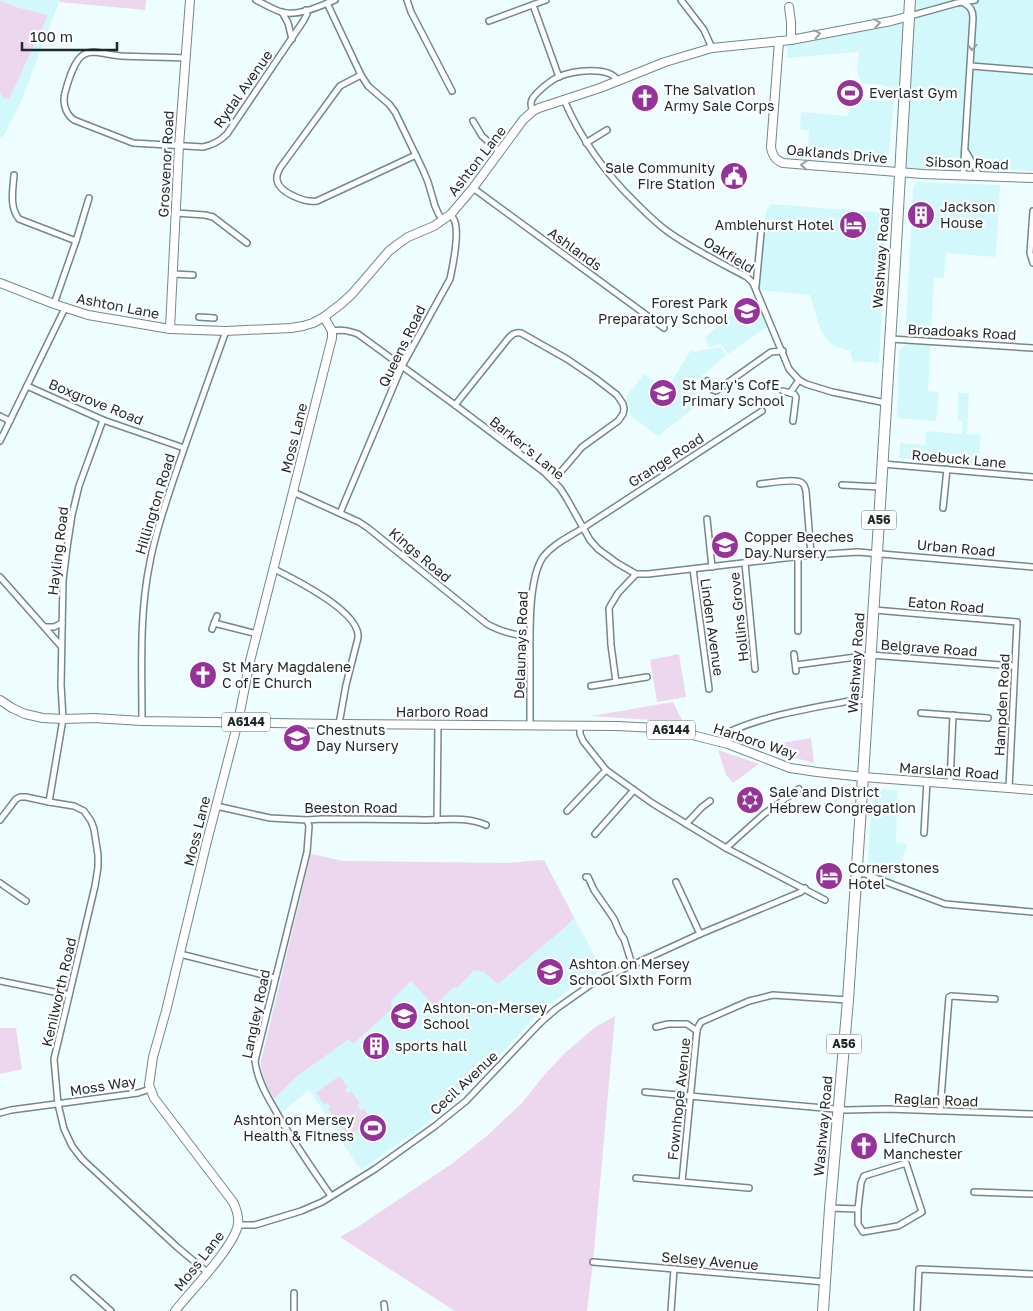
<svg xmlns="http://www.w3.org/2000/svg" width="1033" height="1311" viewBox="0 0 1033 1311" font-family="'Golos Text',sans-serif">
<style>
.built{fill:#d3f8fc}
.green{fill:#edd7ee}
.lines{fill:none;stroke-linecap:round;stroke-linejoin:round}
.street-casing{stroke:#71898b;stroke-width:8}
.secondary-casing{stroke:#71898b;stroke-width:10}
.primary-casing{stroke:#71898b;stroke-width:10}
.highway-casing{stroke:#71898b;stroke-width:12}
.street{stroke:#fff;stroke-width:5}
.secondary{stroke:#fff;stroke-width:8}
.primary{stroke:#fff;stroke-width:8}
.highway{stroke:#fff;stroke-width:10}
.oneway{stroke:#9a9f9f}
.labels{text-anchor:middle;stroke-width:4.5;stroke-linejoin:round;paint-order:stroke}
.shield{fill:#fff;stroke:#62696a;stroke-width:1}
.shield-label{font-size:12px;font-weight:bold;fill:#1f292a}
.street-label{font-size:14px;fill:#1f292a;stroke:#fff}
.poi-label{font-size:14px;fill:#1f292a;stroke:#fff;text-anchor:start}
</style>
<rect width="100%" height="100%" fill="#eefdff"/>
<g class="built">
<path d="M0,0H60L20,104L4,135L0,138Z"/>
<path d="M911,0H1033V171L988,169L953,171L902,169L907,89H895L882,85L861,83L857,70L859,52L787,58L788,37L795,34L910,12Z"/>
<path d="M861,99L894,102L887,168L816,160L813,162H807L809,131L800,129L801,112L848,116L849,108H856Z"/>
<path d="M916,182L1000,185L996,257L946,253L944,278H934L928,391L939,392L936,421L897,418L899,351L905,345L913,188Z"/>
<path d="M771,204L887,213L879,363L853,361L850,351L831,345L820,329L810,295L760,290L759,281L766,210Z"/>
<path d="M753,295L767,327L728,354L721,344L709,347L705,338Z"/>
<path d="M721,347L726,355L698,379L692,386L702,401L658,436L630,415V407L625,398L644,374L665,388L668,387L691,350L694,352Z"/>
<path d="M958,393H969L967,434L981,435L978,466L899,458L900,443L925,445L926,431L962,434L963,421H958Z"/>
<path d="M873,788L898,791L896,842L908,844L892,882L867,875Z"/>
<path d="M311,854L343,861L508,863L544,860L602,970L568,990L542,1011L526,1026L482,1076L456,1101L419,1129L361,1170L342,1143L344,1141L309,1090L281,1113L263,1078L261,1068V1061Z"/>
</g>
<g class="green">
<path d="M60,0H146L145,10L59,2Z"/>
<path d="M0,1L19,8L48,15L9,99L3,98L0,93Z"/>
<path d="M679,654L686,697L657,702L650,660Z"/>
<path d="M673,702L683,722L591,716Z"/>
<path d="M811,738L814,763L784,755L781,743Z"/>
<path d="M718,750L759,764L733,783L726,775Z"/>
<path d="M311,854L343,861L508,863L544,860L574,918L563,929L498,984L484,972L474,970L457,988L454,987L434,1006L411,981L391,1001L392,1009L353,1044L349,1039L296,1077L274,1099C267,1086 261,1075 261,1061Z"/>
<path d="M615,1016L593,1262L587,1311H455L340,1237L359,1226L453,1163L489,1134L522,1103L545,1074L565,1053L594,1028Z"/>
<path d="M0,1028H16L22,1069L0,1074Z"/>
<path d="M339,1076L348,1087L345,1089L348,1093L351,1091L360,1103L357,1105L360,1109L342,1123L339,1118L336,1120L328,1109L330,1107L327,1103L324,1104L316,1093Z"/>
<path d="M363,1108L372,1119L349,1136L340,1125Z"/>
</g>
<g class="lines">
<g class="street-casing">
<g id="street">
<path d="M256,0C264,4 272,9 281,12C298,17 320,6 335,0"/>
<path d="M407,0L411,12L452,91"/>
<path d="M681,0L704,30L712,48"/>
<path d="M327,3L361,75L368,86L389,104L395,112L423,170L428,182L435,206L439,215L444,220"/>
<path d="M533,5L559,77"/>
<path d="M282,12L288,23L292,39"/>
<path d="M910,16L957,3L975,0"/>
<path d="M489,21L546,0"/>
<path d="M186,58C164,57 142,57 121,56C112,55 103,53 94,52C90,52 86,53 83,55C74,61 69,79 66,89C62,100 64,113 74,120L133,143L203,147C213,145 220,141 227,134L304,20L307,14L306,10"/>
<path d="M971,66L1033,71"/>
<path d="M361,75L340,86L337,90L280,168C278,172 276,176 277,180C279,193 306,203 317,201L416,155"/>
<path d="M564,100C581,139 605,173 636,203C646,213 656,223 667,231C692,249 721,263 747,277L753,283L789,369L799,380L806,384L832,392L886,403"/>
<path d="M533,111C532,109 531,106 531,104C531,99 534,96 536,94C543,87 550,81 558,77C572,71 609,65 618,81"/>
<path d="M473,121L482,136L500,152"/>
<path d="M586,143L607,130"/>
<path d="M966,152L977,171L978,176"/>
<path d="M14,175C13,189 9,207 19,219L76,241"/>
<path d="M963,176L973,18C973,11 971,7 964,3"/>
<path d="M473,188L664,328"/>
<path d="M1033,211L1030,253L1033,263"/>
<path d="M176,213L205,215L213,217L247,243"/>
<path d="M173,274L193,275"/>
<path d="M756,286L761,233"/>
<path d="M54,304L76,241L89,198"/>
<path d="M199,317L214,318"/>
<path d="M332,331C342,329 349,331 358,334L455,405L544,472L560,488L567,499L590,540L598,549L617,563L636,574H648L811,555L858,552L1033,567"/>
<path d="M891,339L1033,348"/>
<path d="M707,381L713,390L716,391L771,352L783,351"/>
<path d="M27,386L103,420L184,448"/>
<path d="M783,391L794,394L796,397L793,421"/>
<path d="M790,393L799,380"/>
<path d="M455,405L507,340C511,335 514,332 521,333L567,359L595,378L617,395L623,404L624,409L623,414L618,421L582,447L553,481"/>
<path d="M0,416L10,421"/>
<path d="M0,441L65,308"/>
<path d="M883,464L1033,477"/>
<path d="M760,484C769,483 796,478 802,483C805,485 805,488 806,491L811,555"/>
<path d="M842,485L881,487"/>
<path d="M293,492L359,522L368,528L487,624C501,632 515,635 530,637"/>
<path d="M943,508L947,469"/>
<path d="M340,513L402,366L450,279C453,265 459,235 455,222C455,221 451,215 451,214"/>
<path d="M707,519L712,567"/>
<path d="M745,563L755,669"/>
<path d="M274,569C294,579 361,612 358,638L346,685L339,724"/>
<path d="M693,569L709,689"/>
<path d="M0,577L61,646"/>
<path d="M874,610L1017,622L1009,788"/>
<path d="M214,623L257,634"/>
<path d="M45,627H54L62,623"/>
<path d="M212,629L217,616"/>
<path d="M798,631V557"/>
<path d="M794,654L796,671"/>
<path d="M796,665L871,655L1014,666"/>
<path d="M616,682L611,645L609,608L618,593L636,574"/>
<path d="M591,686L647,677"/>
<path d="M921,713L988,718"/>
<path d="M142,721C142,668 139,614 150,562C155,534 164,508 173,481C190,431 208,381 226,331"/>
<path d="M530,725C530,703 530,682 530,660C530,634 528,579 543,557C553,544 569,537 583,528L762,411"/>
<path d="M580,726V734L583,741L606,770L652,803L726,848L825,900"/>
<path d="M731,731C770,714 813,708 855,700L868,701"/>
<path d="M950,783L953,715"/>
<path d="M49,802L63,719L61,685L63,580L67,548L72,515L79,486L103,420"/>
<path d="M216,806L270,818L307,820L322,819C356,819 390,819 424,820C445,820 466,816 486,825"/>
<path d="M567,811L606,770"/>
<path d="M0,820L16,799L20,797H26L49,802L74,806L84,811L91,821L94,829L98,855V867L95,886L54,1059L58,1104L64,1129L72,1146L82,1159L177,1247L207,1272"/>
<path d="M307,820L309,826L307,852L255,1061C257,1078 265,1093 274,1108C291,1139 311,1167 331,1196"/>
<path d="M437,820L438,725"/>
<path d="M686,824L702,807L710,801"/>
<path d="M924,833L927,781"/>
<path d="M595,834L634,790"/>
<path d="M726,848L764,814L799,789"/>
<path d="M857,873L865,874L945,904L1033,912"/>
<path d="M586,877H588L594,890L614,919L620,933L624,939L632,964"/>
<path d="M676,882L700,934"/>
<path d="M0,883L26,901"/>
<path d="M180,954L275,978"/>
<path d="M0,981L69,995"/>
<path d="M656,1027L668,1024H687L697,1031"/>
<path d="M645,1092L846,1110L887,1109L1033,1114"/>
<path d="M940,1111L949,997L951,996L995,999"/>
<path d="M0,1113L11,1110L138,1093L150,1089"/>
<path d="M636,1178L749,1188"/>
<path d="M682,1182L697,1029L701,1022L749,1001L773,995L848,1000"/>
<path d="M974,1192L1033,1194"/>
<path d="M830,1208L858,1209L861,1183L864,1176L906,1163L922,1212L898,1226L863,1232L858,1224V1209"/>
<path d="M238,1225H255L301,1211L322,1202L375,1169L435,1126L466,1101L540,1023L556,1009L593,983L700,934L801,892L805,888"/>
<path d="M593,1262L825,1282"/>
<path d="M74,1278L111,1311"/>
<path d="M384,1304L385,1311"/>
<path d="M294,1311V1293"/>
<path d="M671,1311L674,1269"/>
<path d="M917,1311L919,1269L1033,1274"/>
</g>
</g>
<g class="secondary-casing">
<g id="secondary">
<path d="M789,7L791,22V40"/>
<path d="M779,41L771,147C772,155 775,160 783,163L923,174L1033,178"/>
<path d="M0,283L54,304L88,315L170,329L226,331L291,328L303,326L313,323L324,317L341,304L352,294L389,251L398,244L408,237L434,226L451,214L473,188L523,120L533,111L539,108L600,88L665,62L712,48L791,40L891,21L910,16"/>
<path d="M170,329L179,146L190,0"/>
<path d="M175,1311C190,1292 235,1246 238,1224C239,1216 237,1210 233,1202L154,1098L149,1085L153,1057L166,1011L207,841L238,722L250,661L332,338V331L324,317"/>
</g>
</g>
<g class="primary-casing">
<path id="primary" d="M0,700L12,708L25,714L43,718L63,719L94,718L142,721L339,724L617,726L656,728L684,733L728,744L790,768L817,772L863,777L1033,790"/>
</g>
<g class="highway-casing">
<path id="highway" d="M823,1311L830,1208L848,1000L863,777L877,553L895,262L910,0"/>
</g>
<use href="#street" class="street"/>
<use href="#secondary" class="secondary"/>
<use href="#primary" class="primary"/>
<use href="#highway" class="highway"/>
</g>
<defs><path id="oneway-chevron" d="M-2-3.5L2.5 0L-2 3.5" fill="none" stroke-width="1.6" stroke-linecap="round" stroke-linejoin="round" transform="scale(1.25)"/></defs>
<g class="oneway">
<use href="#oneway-chevron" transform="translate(877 23) rotate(-9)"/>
<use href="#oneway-chevron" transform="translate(817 34) rotate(-11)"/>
<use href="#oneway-chevron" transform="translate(972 47) rotate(93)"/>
<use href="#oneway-chevron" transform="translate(804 165) rotate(-176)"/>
</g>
<defs>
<g id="stadium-disc" transform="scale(1.4375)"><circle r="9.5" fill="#95339b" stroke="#fff"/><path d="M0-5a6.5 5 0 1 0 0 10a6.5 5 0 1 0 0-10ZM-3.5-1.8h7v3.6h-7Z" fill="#fff"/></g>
<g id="church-disc" transform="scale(1.4375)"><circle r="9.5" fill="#95339b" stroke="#fff"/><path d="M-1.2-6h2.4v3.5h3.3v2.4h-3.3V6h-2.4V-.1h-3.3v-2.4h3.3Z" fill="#fff"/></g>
<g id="civic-disc" transform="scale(1.4375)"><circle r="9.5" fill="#95339b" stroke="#fff"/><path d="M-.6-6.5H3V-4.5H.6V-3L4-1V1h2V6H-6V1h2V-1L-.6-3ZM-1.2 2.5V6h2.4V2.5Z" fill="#fff"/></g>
<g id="building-disc" transform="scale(1.4375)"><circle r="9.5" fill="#95339b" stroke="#fff"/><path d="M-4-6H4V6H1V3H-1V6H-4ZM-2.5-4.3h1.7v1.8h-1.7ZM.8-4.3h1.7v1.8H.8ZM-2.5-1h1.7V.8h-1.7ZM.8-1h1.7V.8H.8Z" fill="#fff"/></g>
<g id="hotel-disc" transform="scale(1.4375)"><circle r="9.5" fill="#95339b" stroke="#fff"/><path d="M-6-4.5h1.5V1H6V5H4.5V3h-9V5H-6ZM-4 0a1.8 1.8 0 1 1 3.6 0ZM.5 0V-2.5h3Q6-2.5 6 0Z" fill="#fff"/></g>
<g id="school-disc" transform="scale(1.4375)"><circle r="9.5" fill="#95339b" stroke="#fff"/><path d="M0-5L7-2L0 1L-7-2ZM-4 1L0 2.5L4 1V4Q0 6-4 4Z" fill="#fff"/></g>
<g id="synagogue-disc" transform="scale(1.4375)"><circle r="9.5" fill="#95339b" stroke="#fff"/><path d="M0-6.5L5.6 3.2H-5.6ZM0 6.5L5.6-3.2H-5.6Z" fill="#fff"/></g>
<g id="university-disc" transform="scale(1.4375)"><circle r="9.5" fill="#95339b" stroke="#fff"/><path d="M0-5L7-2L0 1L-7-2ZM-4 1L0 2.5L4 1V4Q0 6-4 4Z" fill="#fff"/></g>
</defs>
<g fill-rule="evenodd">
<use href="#stadium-disc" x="850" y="93"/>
<use href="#church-disc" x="645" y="98"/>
<use href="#civic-disc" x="734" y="176"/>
<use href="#building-disc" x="921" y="215"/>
<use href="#hotel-disc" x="853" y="225"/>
<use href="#school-disc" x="747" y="311"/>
<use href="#school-disc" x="663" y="393"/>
<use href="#school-disc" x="725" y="545"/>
<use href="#church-disc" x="203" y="675"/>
<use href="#school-disc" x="297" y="738"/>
<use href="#synagogue-disc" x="750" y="800"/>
<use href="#hotel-disc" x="829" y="876"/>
<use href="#university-disc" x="550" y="972"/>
<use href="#school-disc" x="404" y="1016"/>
<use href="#building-disc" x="376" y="1046"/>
<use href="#stadium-disc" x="373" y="1128"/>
<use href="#church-disc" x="864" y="1146"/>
</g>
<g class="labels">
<g class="shield">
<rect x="861.5" y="510.5" width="35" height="19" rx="4"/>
<rect x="222" y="712.5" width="48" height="19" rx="4"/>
<rect x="647" y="720.5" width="48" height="19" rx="4"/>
<rect x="826.5" y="1034.5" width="35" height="19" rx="4"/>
</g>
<g class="shield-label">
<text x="879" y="524">A56</text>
<text x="246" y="726">A6144</text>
<text x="671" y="734">A6144</text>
<text x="844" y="1048">A56</text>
</g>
<g class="street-label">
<text transform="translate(243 89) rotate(-55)" y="5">Rydal Avenue</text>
<text transform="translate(837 154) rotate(5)" y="5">Oaklands Drive</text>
<text transform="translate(477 161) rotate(-52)" y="5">Ashton Lane</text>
<text transform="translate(967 163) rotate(2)" y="5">Sibson Road</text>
<text transform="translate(166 164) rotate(-87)" y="5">Grosvenor Road</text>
<text transform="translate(575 249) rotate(36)" y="5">Ashlands</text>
<text transform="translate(729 255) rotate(31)" y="5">Oakfield</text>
<text transform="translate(881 258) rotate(-86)" y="5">Washway Road</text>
<text transform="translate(118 306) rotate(11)" y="5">Ashton Lane</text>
<text transform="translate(962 332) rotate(3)" y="5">Broadoaks Road</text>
<text transform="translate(402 346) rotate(-64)" y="5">Queens Road</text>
<text transform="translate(96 402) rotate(22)" y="5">Boxgrove Road</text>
<text transform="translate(294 438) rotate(-76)" y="5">Moss Lane</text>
<text transform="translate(527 448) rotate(39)" y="5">Barker's Lane</text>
<text transform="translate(959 459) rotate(5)" y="5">Roebuck Lane</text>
<text transform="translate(666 460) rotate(-33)" y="5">Grange Road</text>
<text transform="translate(155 504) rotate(-73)" y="5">Hillington Road</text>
<text transform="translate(956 548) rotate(5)" y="5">Urban Road</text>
<text transform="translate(58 551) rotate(-83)" y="5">Hayling Road</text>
<text transform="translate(420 555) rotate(40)" y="5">Kings Road</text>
<text transform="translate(946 605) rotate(5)" y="5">Eaton Road</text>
<text transform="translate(739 617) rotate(-96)" y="5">Hollins Grove</text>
<text transform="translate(712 627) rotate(82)" y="5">Linden Avenue</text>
<text transform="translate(521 645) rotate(-88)" y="5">Delaunays Road</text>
<text transform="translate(929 648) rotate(4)" y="5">Belgrave Road</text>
<text transform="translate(856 663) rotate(-86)" y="5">Washway Road</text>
<text transform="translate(1002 705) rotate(-87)" y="5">Hampden Road</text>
<text x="442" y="717">Harboro Road</text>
<text transform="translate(755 741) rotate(18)" y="5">Harboro Way</text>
<text transform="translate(949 771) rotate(4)" y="5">Marsland Road</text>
<text x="351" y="813">Beeston Road</text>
<text transform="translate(197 831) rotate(-76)" y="5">Moss Lane</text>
<text transform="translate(59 992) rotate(-77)" y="5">Kenilworth Road</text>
<text transform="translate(256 1014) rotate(-78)" y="5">Langley Road</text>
<text transform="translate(464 1083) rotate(-43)" y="5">Cecil Avenue</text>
<text transform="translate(103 1086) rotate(-9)" y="5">Moss Way</text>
<text transform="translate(679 1099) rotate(-84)" y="5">Fownhope Avenue</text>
<text transform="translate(936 1100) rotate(2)" y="5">Raglan Road</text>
<text transform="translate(823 1126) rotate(-85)" y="5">Washway Road</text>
<text transform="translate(199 1261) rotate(-52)" y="5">Moss Lane</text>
<text transform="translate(710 1261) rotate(5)" y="5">Selsey Avenue</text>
</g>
<g class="poi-label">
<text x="664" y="95">The Salvation<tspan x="664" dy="16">Army Sale Corps</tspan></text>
<text x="869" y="98">Everlast Gym</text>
<text x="715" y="173" text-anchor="end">Sale Community<tspan x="715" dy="16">Fire Station</tspan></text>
<text x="940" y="212">Jackson<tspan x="940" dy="16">House</tspan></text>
<text x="834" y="230" text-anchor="end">Amblehurst Hotel</text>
<text x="728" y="308" text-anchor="end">Forest Park<tspan x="728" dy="16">Preparatory School</tspan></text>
<text x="682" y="390">St Mary's CofE<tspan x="682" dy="16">Primary School</tspan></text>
<text x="744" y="542">Copper Beeches<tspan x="744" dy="16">Day Nursery</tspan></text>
<text x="222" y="672">St Mary Magdalene<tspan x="222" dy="16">C of E Church</tspan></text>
<text x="316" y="735">Chestnuts<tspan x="316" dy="16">Day Nursery</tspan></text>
<text x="769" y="797">Sale and District<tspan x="769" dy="16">Hebrew Congregation</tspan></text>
<text x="848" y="873">Cornerstones<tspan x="848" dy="16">Hotel</tspan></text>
<text x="569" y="969">Ashton on Mersey<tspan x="569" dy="16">School Sixth Form</tspan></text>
<text x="423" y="1013">Ashton-on-Mersey<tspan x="423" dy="16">School</tspan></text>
<text x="395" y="1051">sports hall</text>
<text x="354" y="1125" text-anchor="end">Ashton on Mersey<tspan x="354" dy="16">Health &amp; Fitness</tspan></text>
<text x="883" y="1143">LifeChurch<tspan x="883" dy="16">Manchester</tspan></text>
</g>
</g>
<path d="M22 42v8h95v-8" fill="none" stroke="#1f292a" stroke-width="2.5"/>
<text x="30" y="42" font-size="15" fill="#1f292a" stroke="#ffffff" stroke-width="4" paint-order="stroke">100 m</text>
</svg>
